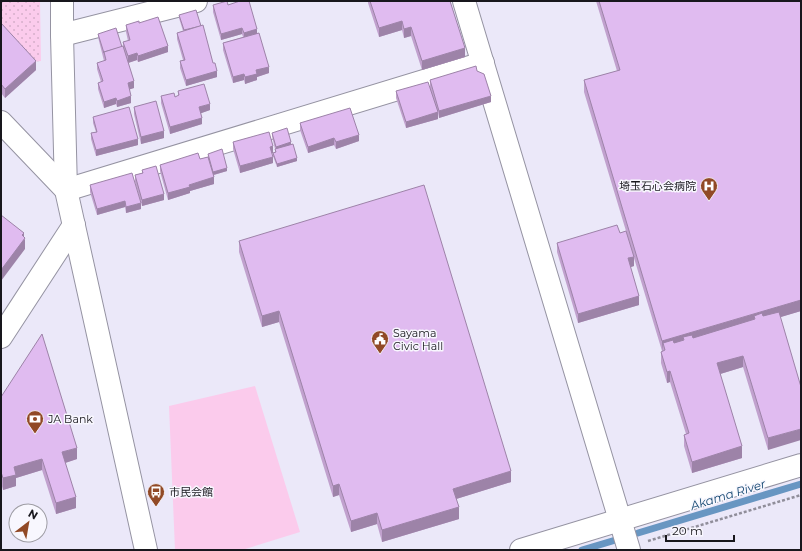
<svg xmlns="http://www.w3.org/2000/svg" width="802" height="551" viewBox="0 0 802 551" font-family="Montserrat,'Noto Sans JP',sans-serif">
<style>
.green{fill:#fbcbec}
.park{fill:url(#park-dots)}
.lines{fill:none;stroke-linecap:round;stroke-linejoin:round}
.stream{stroke:#6896c2;stroke-width:7}
.minor-casing{stroke:#9593a2;stroke-width:24}
.path{stroke:#908e9a;stroke-width:2.5;stroke-dasharray:3 2;stroke-linecap:butt}
.minor{stroke:#fff;stroke-width:22}
.wall{fill:#c1a1ce}
.shaded-wall{fill:#9d83a8}
.building{fill:#e0bbf0;stroke:#9d83a8}
.labels{text-anchor:middle;stroke-width:3;stroke-linejoin:round;paint-order:stroke}
.poi-label{font-size:11px;fill:#18171d;stroke:#f8f7fe;text-anchor:start}
.water-label{font-size:12px;font-style:italic;fill:#124670;stroke:#f8f7fe}
</style>
<defs>
<pattern id="park-dots" width="8" height="8" patternUnits="userSpaceOnUse"><rect width="8" height="8" fill="#fbcbec"/><path d="M2 2h.1M6 6h.1" fill="none" stroke="#d6aeca" stroke-width="1.8" stroke-linecap="round"/></pattern>
</defs>
<rect width="100%" height="100%" fill="#ebe8f9"/>
<path class="green" d="M255,386L300,532L242,550H175L169,406Z"/>
<path class="park" d="M1,1H40L41,61L32,62L1,26Z"/>
<g class="lines">
<g class="stream">
<path d="M638,533L801,484"/>
<path d="M582,550L619,539"/>
</g>
<g class="minor-casing">
<g id="minor">
<path d="M62,1V35L66,190L146,550"/>
<path d="M464,1L629,550"/>
<path d="M62,35L196,1"/>
<path d="M1,122L66,190L483,63"/>
<path d="M1,337L74,225"/>
<path d="M521,550L801,465"/>
</g>
</g>
<path class="path" d="M648,541L801,495"/>
<use href="#minor" class="minor"/>
</g>
<g class="wall">
<path d="M368,1H450L465,57L422,70L411,36L404,38L402,30L379,37L368,3Z"/>
<path d="M596,1H801V311L780,317L768,450L743,367L720,374L742,458L692,473L684,446V435L686,434L670,382L667,383L661,363V352L662,351L634,258V266L630,267L639,305L578,323L557,252V243L620,233L626,231L584,92V80L617,71Z"/>
<path d="M213,5H228L257,33L269,73L257,77V80L245,84L244,80L233,83L223,50V43L243,37L242,34L221,40L213,12Z"/>
<path d="M179,15L201,26L217,77L186,86L180,68V61L183,60L177,39V33L183,31L179,18Z"/>
<path d="M1,23L36,70L5,98L1,93Z"/>
<path d="M139,23L168,52L138,62L137,60L128,63L134,88L129,89L131,103L117,107L116,104L104,108L98,89V83L101,82L97,69V63L104,61L98,37V34L123,48V42L128,41L126,32V25Z"/>
<path d="M477,71L491,102L439,118L438,113V119L406,128L396,98V91L430,86V80Z"/>
<path d="M178,91L210,110L201,113L202,124L170,134L161,103V96L175,97L178,96Z"/>
<path d="M134,107L164,138L141,144L134,114Z"/>
<path d="M93,117L138,145L96,156L91,139V133L96,132L93,123Z"/>
<path d="M300,123L359,141L336,149L334,145L308,153L300,130Z"/>
<path d="M272,133L291,144L297,161L277,167L273,156V153L275,152V149L272,136Z"/>
<path d="M233,142L273,153H272L273,163L240,173L233,149Z"/>
<path d="M208,154L227,171L214,175V184L190,191V193L168,200L160,171V165L200,159L208,157Z"/>
<path d="M142,170L164,200L142,206L135,182V175L142,173Z"/>
<path d="M90,185L141,209L126,213L125,207L97,215L90,192Z"/>
<path d="M239,241L511,482L456,499L459,519L382,542L377,524L351,532L339,495L333,497L279,322L262,327L239,252Z"/>
<path d="M1,397L77,459L65,463L76,508L56,514L42,470L16,478V486L3,490L1,483Z"/>
</g>
<g class="shaded-wall">
<path d="M402,21V30L379,37V28Z"/>
<path d="M411,27V36L404,38V29Z"/>
<path d="M242,28V34L221,40V34Z"/>
<path d="M257,29V35L244,39V33Z"/>
<path d="M168,46V52L138,62V56Z"/>
<path d="M465,48V57L422,70V61Z"/>
<path d="M137,53V60L128,63V56Z"/>
<path d="M36,61V70L5,98V89Z"/>
<path d="M269,67V73L257,77V80L245,84V77L256,70Z"/>
<path d="M217,71V77L186,86V80Z"/>
<path d="M244,74V80L233,83V77Z"/>
<path d="M134,81V88L128,90V83Z"/>
<path d="M131,96V103L117,107V101Z"/>
<path d="M491,96V102L439,118V111Z"/>
<path d="M116,98V104L104,108V102Z"/>
<path d="M210,104V110L199,114V107Z"/>
<path d="M438,112V119L406,128V122Z"/>
<path d="M202,118V124L170,134V127Z"/>
<path d="M164,131V138L141,144V137Z"/>
<path d="M359,135V141L336,149V142Z"/>
<path d="M334,138V145L308,153V147Z"/>
<path d="M138,139V145L96,156V150Z"/>
<path d="M291,142V145L276,150V147Z"/>
<path d="M273,146V153L270,154V147Z"/>
<path d="M273,157V163L240,173V166Z"/>
<path d="M297,158V161L277,167V164Z"/>
<path d="M227,168V171L213,175V172Z"/>
<path d="M214,177V184L190,191V193L168,200V193L189,185Z"/>
<path d="M164,194V200L142,206V200Z"/>
<path d="M125,201V207L97,215V209Z"/>
<path d="M141,203V209L126,213V207Z"/>
<path d="M24,233V240L25,238V249L1,281V270L22,235Z"/>
<path d="M634,257V266L628,268V258Z"/>
<path d="M639,296V305L578,323V314Z"/>
<path d="M801,300V311L755,325V319L754,316V325L684,340L683,337V346L663,343L662,352V341Z"/>
<path d="M279,311V322L262,327V316Z"/>
<path d="M743,356V367L717,375V363Z"/>
<path d="M670,371V382L667,383V372Z"/>
<path d="M801,429V440L768,450V438Z"/>
<path d="M742,446V458L692,473V462Z"/>
<path d="M77,448V459L62,464V452Z"/>
<path d="M42,459V470L16,478V486L3,490V478L14,467Z"/>
<path d="M511,471V482L453,500V489Z"/>
<path d="M339,484V495L333,497V486Z"/>
<path d="M76,497V508L56,514V503Z"/>
<path d="M459,507V519L382,542V530Z"/>
<path d="M377,513V524L351,532V521Z"/>
</g>
<g class="building">
<path d="M227,1L228,5L240,1H249L257,29L244,33L242,28L221,34L213,5Z"/>
<path d="M370,1H450L465,48L422,61L411,27L404,29L402,21L379,28Z"/>
<path d="M599,1H801V300L662,341L584,80L620,70Z"/>
<path d="M196,10L201,26L184,30L179,15Z"/>
<path d="M158,17L168,46L138,56L137,53L128,56L123,42L130,40L126,25L139,21V23Z"/>
<path d="M1,23L36,61L5,89L1,84Z"/>
<path d="M203,25L213,63H215L217,71L186,80L180,61L185,60L177,33Z"/>
<path d="M116,28L122,47L104,52V53L98,34Z"/>
<path d="M259,33L269,67L256,70L257,74L245,77L244,74L233,77L223,43Z"/>
<path d="M123,46L134,81L128,83L131,96L117,101L116,98L104,102L98,83L103,81L97,63L106,60L104,52Z"/>
<path d="M476,66L477,71L484,74L491,96L439,111L430,80Z"/>
<path d="M428,82L438,112L406,122L396,91Z"/>
<path d="M204,84L210,104L199,107L202,118L170,127L161,96L174,93L175,97L179,95L178,91Z"/>
<path d="M156,101L164,131L141,137L134,107Z"/>
<path d="M129,107L138,139L96,150L91,133L97,132L93,117Z"/>
<path d="M350,108L359,135L336,142L334,138L308,147L300,123Z"/>
<path d="M287,128L291,142L276,147L272,133Z"/>
<path d="M269,132L273,146L270,147L273,157L240,166L233,142Z"/>
<path d="M293,144L297,158L277,164L273,153L276,152L275,149Z"/>
<path d="M222,149L227,168L213,172L208,154Z"/>
<path d="M198,153L200,159L208,157L214,177L189,185L190,187L168,193L160,165Z"/>
<path d="M156,166L164,194L142,200L135,175L143,173L142,170Z"/>
<path d="M132,173L141,203L126,207L125,201L97,209L90,185Z"/>
<path d="M424,185L511,471L453,489L459,507L382,530L377,513L351,521L339,484L333,486L279,311L262,316L239,241Z"/>
<path d="M1,215L24,233L22,235L25,238L1,270Z"/>
<path d="M617,225L620,233L626,231L634,257L628,258L639,296L578,314L557,243Z"/>
<path d="M779,312L801,387V429L768,438L743,356L717,363L742,446L692,462L684,435L689,433L670,371L667,372L661,352L665,350L663,343L673,340L674,343L684,340L683,337L692,335L693,338L755,319L754,316L762,313L763,316Z"/>
<path d="M42,334L77,448L62,452L76,497L56,503L42,459L14,467L16,475L3,478L1,472V397Z"/>
</g>
<defs>
<g id="hospital-pin" transform="scale(0.9)"><path d="M0 17L-7.5 6A9.5 9.5 0 1 1 7.5 6Z" fill="#914926" stroke="#f8f7fe"/><path d="M-5-5h3v3.5h4V-5h3V5h-3V1.5h-4V5h-3Z" fill="#fff"/></g>
<g id="civic-pin" transform="scale(0.9)"><path d="M0 17L-7.5 6A9.5 9.5 0 1 1 7.5 6Z" fill="#914926" stroke="#f8f7fe"/><path d="M-.6-6.5H3V-4.5H.6V-3L4-1V1h2V6H-6V1h2V-1L-.6-3ZM-1.2 2.5V6h2.4V2.5Z" fill="#fff"/></g>
<g id="bank-pin" transform="scale(0.9)"><path d="M0 17L-7.5 6A9.5 9.5 0 1 1 7.5 6Z" fill="#914926" stroke="#f8f7fe"/><path d="M-6-4H6V4H-6ZM0-2.3a2.3 2.3 0 1 0 0 4.6a2.3 2.3 0 1 0 0-4.6Z" fill="#fff"/></g>
<g id="bus-pin" transform="scale(0.9)"><path d="M0 17L-7.5 6A9.5 9.5 0 1 1 7.5 6Z" fill="#914926" stroke="#f8f7fe"/><path d="M-5-6H5V4H4V6H2V4H-2V6H-4V4H-5ZM-3.5-4V0h7V-4ZM-3.5 1.2v1.5H-2V1.2ZM2 1.2v1.5H3.5V1.2Z" fill="#fff"/></g>
</defs>
<g fill-rule="evenodd">
<use href="#hospital-pin" x="709" y="186"/>
<use href="#civic-pin" x="380" y="339"/>
<use href="#bank-pin" x="35" y="419"/>
<use href="#bus-pin" x="156" y="492"/>
</g>
<g class="labels">
<g class="poi-label">
<text x="696" y="190" text-anchor="end">埼玉石心会病院</text>
<text x="393" y="337">Sayama<tspan x="393" dy="13">Civic Hall</tspan></text>
<text x="48" y="423">JA Bank</text>
<text x="169" y="496">市民会館</text>
</g>
<g class="water-label">
<text transform="translate(728 495) rotate(-17)" y="4">Akama River</text>
</g>
</g>
<rect width="802" height="551" fill="none" stroke="#18171d" stroke-width="4"/>
<g transform="translate(28 523) rotate(31)"><circle r="19" fill="#f8f7fe" stroke="#9e9da4"/>
<path d="M0-3L7 15L0 10L-7 15Z" fill="#914926"/>
<text y="-6" font-size="11" font-weight="bold" text-anchor="middle" fill="#18171d">N</text>
</g>
<path d="M666 535v6h68v-6" fill="none" stroke="#18171d" stroke-width="2"/>
<text x="672" y="535" font-size="12" fill="#18171d" stroke="#f8f7fe" stroke-width="3" paint-order="stroke">20 m</text>
</svg>
